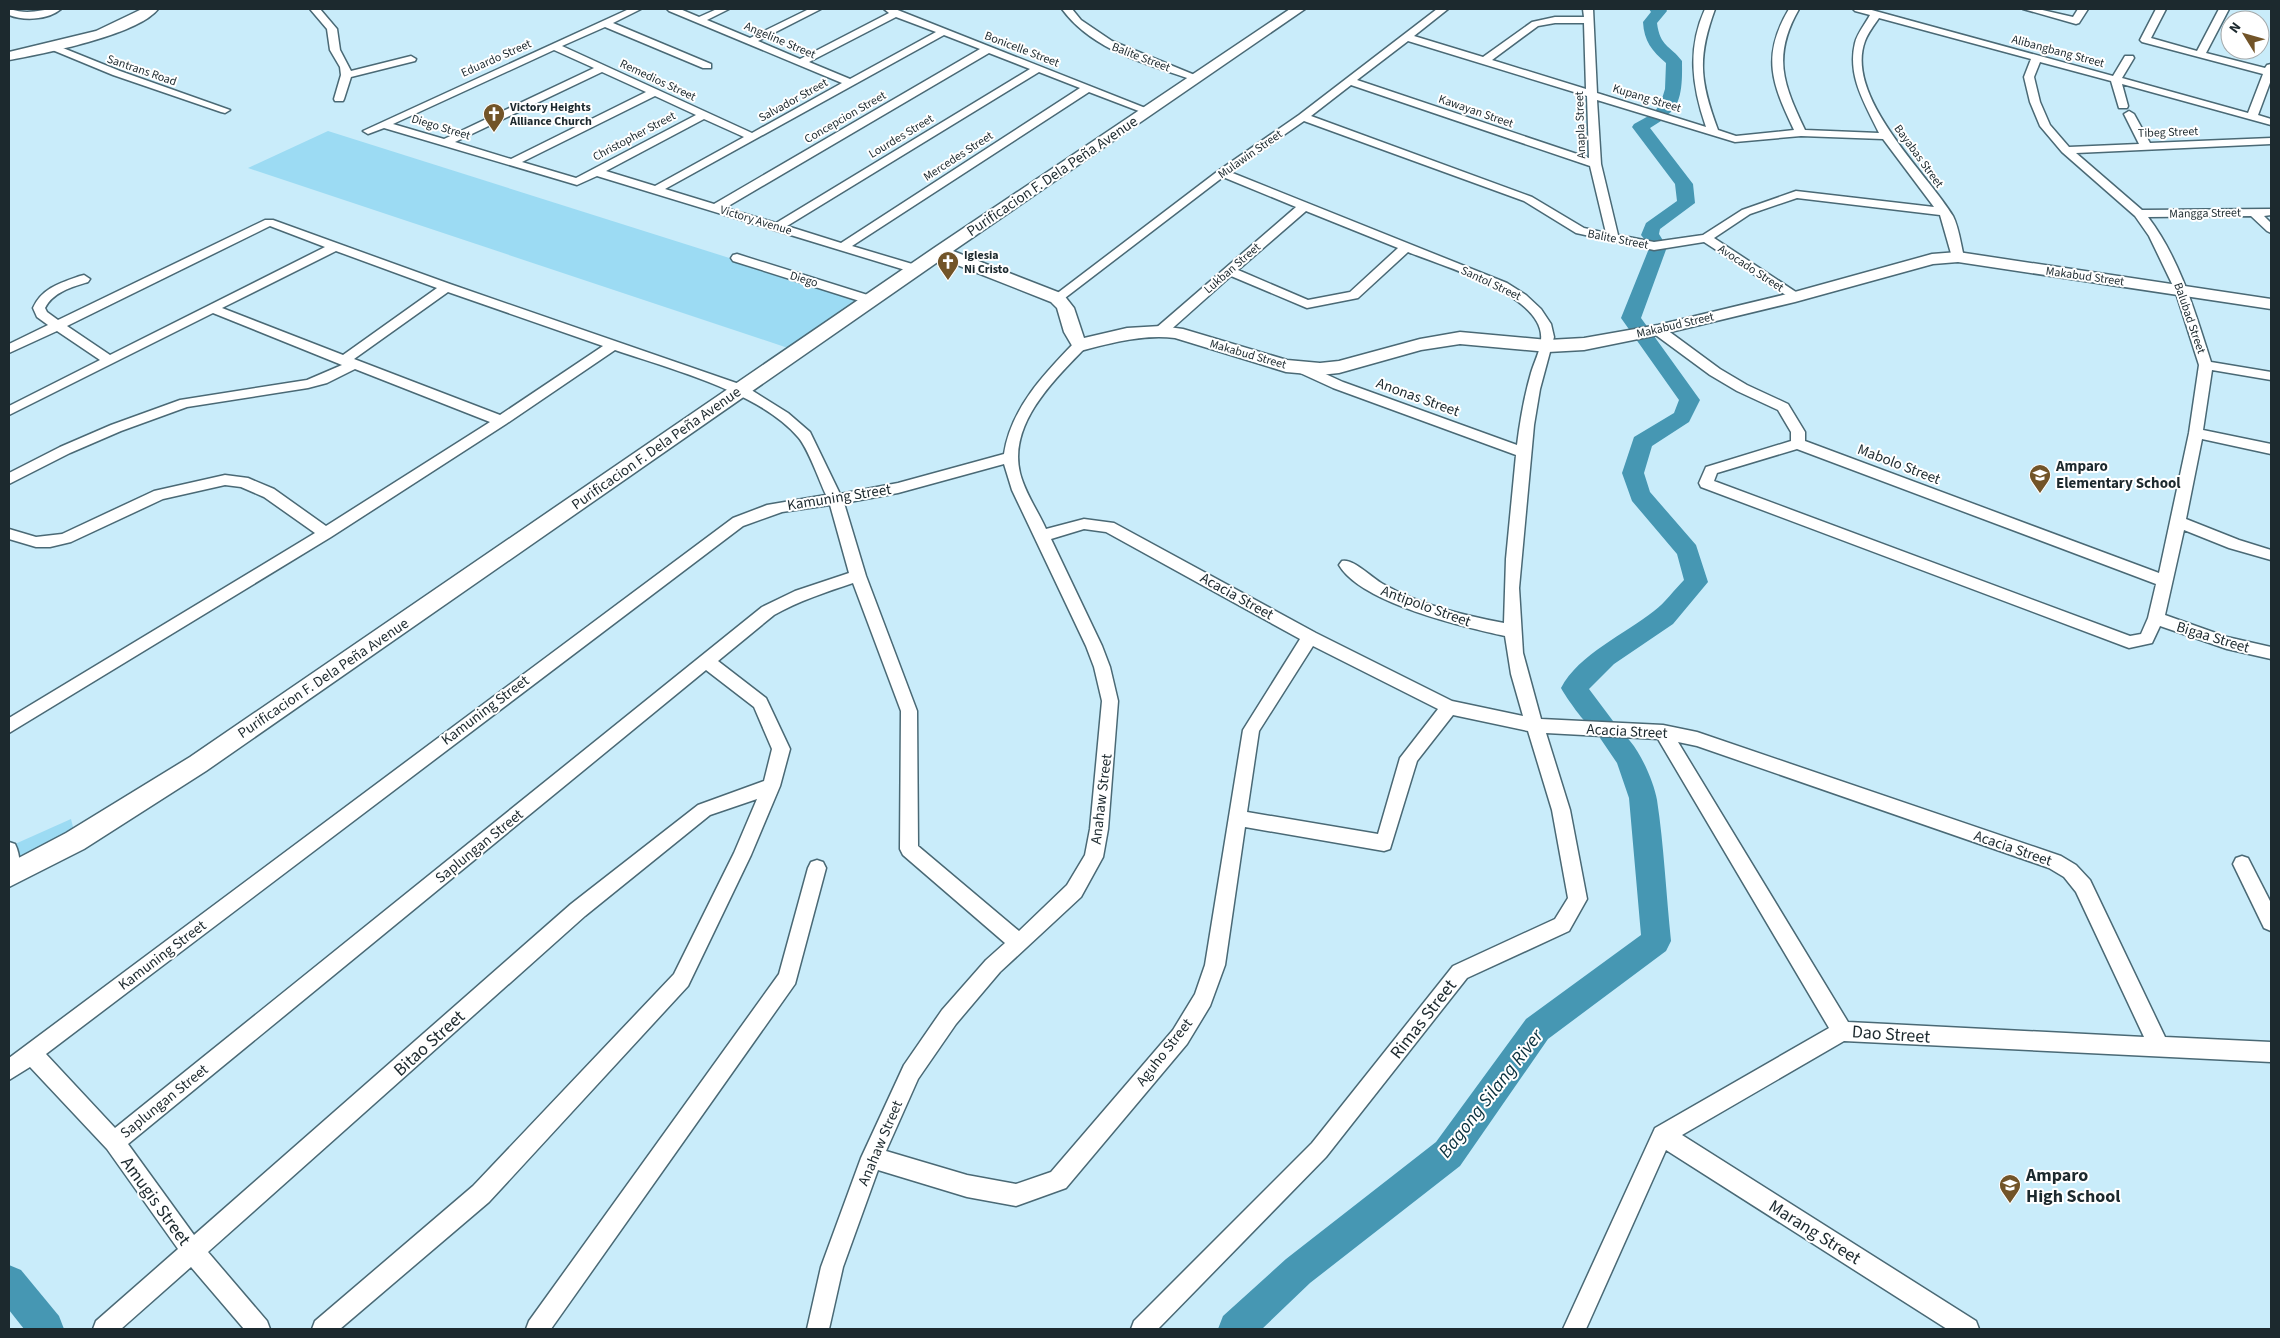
<svg xmlns="http://www.w3.org/2000/svg" width="2280" height="1338" viewBox="0 0 2280 1338" font-family="'Source Sans 3',sans-serif">
<style>
.green{fill:#9cdbf3}
.lines{fill:none;stroke-linecap:round;stroke-linejoin:round}
.river{fill:#4697b3;fill-rule:evenodd}
.street-casing{stroke:#4a6975;stroke-width:3}
.secondary-casing{stroke:#4a6975;stroke-width:3}
.street{fill:#fff;fill-rule:evenodd}
.secondary{fill:#fff;fill-rule:evenodd}
.labels{text-anchor:middle;stroke-width:4;stroke-linejoin:round;paint-order:stroke}
.far-street-label{font-size:12px;fill:#1c292e;stroke:#fff}
.far-poi-label{font-size:12px;font-weight:bold;fill:#1c292e;stroke:#fff;text-anchor:start}
.street-label{font-size:15px;fill:#1c292e;stroke:#fff}
.poi-label{font-size:15px;font-weight:bold;fill:#1c292e;stroke:#fff;text-anchor:start}
.near-street-label{font-size:18px;fill:#1c292e;stroke:#fff}
.near-poi-label{font-size:18px;font-weight:bold;fill:#1c292e;stroke:#fff;text-anchor:start}
.near-water-label{font-size:19px;font-style:italic;fill:#09303d;stroke:#fff}
</style>
<rect width="100%" height="100%" fill="#c9ecfa"/>
<g class="green">
<path d="M328,131L859,299L788,348L248,168Z"/>
<path d="M71,819L75,835L19,861L15,844Z"/>
</g>
<g class="lines">
<g class="river">
<path d="M1649,9H1666L1667,11L1657,23C1660,47 1670,45 1682,61C1682,78 1684,111 1662,117L1661,121L1650,128L1693,184L1695,203L1660,229L1659,234L1667,247L1641,318L1700,400L1689,422L1652,446L1644,473L1650,492L1696,545L1708,582L1673,624L1614,664L1589,689L1613,721L1609,728C1603,730 1600,732 1594,729C1585,725 1566,697 1561,688C1579,654 1625,634 1654,611C1665,603 1674,590 1684,580L1677,554L1632,501L1622,473L1634,437L1674,413L1679,400L1621,318L1650,246L1641,235L1646,223L1677,201L1675,184L1632,127L1634,124L1654,113L1661,102L1665,89L1666,63C1652,51 1644,41 1643,22L1651,12Z"/>
<path d="M1613,727C1634,735 1653,778 1657,800C1664,846 1666,894 1671,941L1666,951L1548,1039L1460,1166L1310,1283L1262,1329H1218L1223,1316L1286,1259L1436,1142L1526,1019L1641,935L1629,798L1617,763L1600,738L1604,730Z"/>
<path d="M9,1265L21,1270L59,1316L64,1329H24L9,1310Z"/>
</g>
<g class="street-casing">
<g id="street">
<path d="M9,9C33,16 39,8 61,9C48,20 24,21 9,15Z"/>
<path d="M310,9H320L337,29L340,50L351,71L411,56L416,59L415,61L351,77L344,99L343,101H335L334,99L341,75L340,67L330,50L327,29Z"/>
<path d="M629,9H641L613,23L711,64V68H703L605,27L562,46L752,133L842,83L669,11L667,9H680L699,17L717,9H729L707,20L750,38L809,9H821L758,41L800,59L889,13L884,9H895L1153,111L1148,114L1144,113L1089,92L852,246L919,266L921,269L915,273L597,176L577,185L384,128L368,134L363,131ZM896,17L936,32L850,79L809,62ZM944,35L980,49L714,204L665,189ZM554,50L594,68L444,139L393,124ZM989,53L1030,69L776,223L725,208ZM602,72L646,92L511,159L455,142ZM1039,72L1080,88L841,243L787,226ZM655,96L696,115L576,178L522,162ZM704,119L744,137L655,186L606,171Z"/>
<path d="M1062,9H1072L1081,20L1112,41L1202,78L1197,81L1193,80C1147,64 1093,51 1062,9Z"/>
<path d="M1437,9H1448L1414,36L1483,57L1532,22L1555,17H1584L1583,9H1593L1597,93L1706,127C1692,86 1687,49 1705,9H1715C1697,58 1700,82 1718,130L1736,136L1794,130C1772,84 1761,56 1789,9H1799C1772,56 1783,84 1805,130L1879,133C1865,104 1847,76 1855,43C1857,34 1865,24 1870,15L1855,11L1853,9H1868L2113,76L2125,56H2133L2134,58L2122,78L2248,113L2263,74L2142,42L2140,40L2156,9H2166L2151,38L2197,51L2219,9H2229L2206,53L2265,68L2267,65L2271,64V80L2258,115L2271,119V125L2122,84L2128,106L2127,108H2119L2111,81L2040,62L2034,77L2040,102L2050,125L2069,147L2139,144L2124,114L2129,111L2134,114L2150,143L2271,138V144L2076,153L2142,210L2271,209V215L2264,216L2271,223V233L2267,231L2251,216L2148,217C2180,259 2195,312 2211,362L2271,372V380L2212,370L2203,430L2271,444V454L2202,439L2186,519L2239,540L2271,550V560L2229,548L2184,530L2165,615L2227,637L2271,647V659L2227,649L2160,626L2152,643L2129,648L1701,487L1699,483L1706,467L1791,441V432L1778,410L1737,391L1710,375L1653,333L1652,330L1653,327H1663L1720,369L1747,385L1788,404L1805,432V441L2159,573L2189,433L2199,365L2175,290L2149,236L2135,216L2062,152L2040,126L2030,102L2024,77L2031,59L1879,18C1874,25 1868,33 1865,41C1844,97 1927,173 1953,216C1959,228 1961,245 1964,257L1958,261L1952,257L1940,215L1797,198L1750,214L1714,238L1799,294L1801,297L1795,301L1704,242L1654,250L1576,233L1524,201L1304,121L1230,172L1507,283L1526,295L1541,309L1551,324L1554,337L1540,389L1534,425L1519,588L1523,653L1541,719L1663,725L1697,732L2061,856L2076,865L2090,880L2165,1037L2271,1042V1062L1844,1041L1682,1135L1976,1321L1979,1329H1947L1666,1150L1586,1329H1563L1655,1128L1829,1028L1658,739L1546,733L1570,810L1587,899L1569,931L1467,978L1326,1157L1158,1329H1131L1134,1321L1312,1143L1453,966L1555,919L1568,898L1552,810L1528,731L1453,715L1417,761L1390,849L1384,851L1245,827L1225,965L1210,1006L1187,1044L1066,1188L1016,1206L967,1197L878,1170L843,1267L829,1329H807L821,1267L861,1158L904,1065L942,1010L986,960L1005,943L903,855L900,849L901,711L853,583C826,592 799,601 774,615L718,661L766,698L790,749L780,786L751,855L688,986L489,1202L340,1329H312L315,1321L473,1186L674,974L734,853L757,799L710,815L585,916L208,1252L267,1321L270,1329H244L191,1267L121,1329H93L96,1321L178,1249L107,1149L30,1067L9,1080V1058L733,518L767,505L826,495C819,480 808,448 798,437C760,392 670,369 615,350L506,424L331,537L9,733V718L315,533L264,497L241,487L225,485L163,499L71,542L50,547H36L9,539V529L36,537L62,534L154,491L225,475L248,478L274,489L326,526L490,422L355,369L327,383L308,388L187,407L121,431L70,453L9,484V473L60,447L111,425L180,400L307,380L342,365L213,313L9,415V406L100,360L57,331L9,353V344L48,325L37,317L33,308C42,288 60,283 80,276L84,275L90,279L88,282C72,287 53,292 45,308L47,312L58,320L265,220H273L450,284L745,386L788,413L810,432L840,494L898,483L1004,454C1011,408 1044,374 1075,342H1085L1086,345L1085,348C1054,380 1008,424 1020,473C1025,493 1038,511 1046,529L1084,519L1114,523L1316,633L1452,701L1523,716L1511,674L1505,636C1464,627 1361,603 1339,565L1342,561C1353,558 1372,578 1383,584C1420,605 1463,615 1504,623L1506,559L1516,455L1333,388L1298,372L1296,369L1298,366H1308L1343,382L1517,445C1520,421 1524,397 1531,373C1534,362 1540,352 1541,340C1546,295 1442,266 1408,252L1358,298L1307,308L1231,276L1166,334H1156L1155,331L1156,328L1296,207L1223,177L1061,301L1057,302L1051,298L1218,171L1299,115ZM1555,23H1584L1586,89L1492,60L1538,26ZM1408,41L1587,96L1589,158L1357,80ZM1351,85L1590,166L1606,233L1584,228L1532,197L1311,116ZM1597,100L1735,142L1801,136L1883,139L1934,207L1796,191L1742,210L1703,235L1654,242L1618,235L1601,164ZM1306,211L1398,248L1350,292L1308,300L1238,270ZM270,226L325,247L110,355L67,326ZM336,251L437,288L343,355L222,308ZM448,292L603,346L500,415L354,359ZM1797,449L2156,584L2148,618L2141,634L2130,636L1714,481L1717,473ZM1004,464L1012,490L1086,646L1094,667L1102,701L1090,829L1085,855L1067,885L1019,931L918,846L917,711L866,576L844,503L898,493ZM830,505L849,573L795,591L762,607L115,1128L46,1054L743,526L782,512ZM1084,529L1106,532L1300,639L1243,730L1205,965L1195,994L1173,1030L1051,1172L1016,1184L967,1175L886,1151L918,1079L956,1024L1000,972L1081,897L1103,857L1108,829L1118,701L1110,667L1102,646L1051,539ZM1313,646L1438,709L1400,758L1378,834L1247,812L1259,731ZM706,670L754,707L772,749L764,781L698,805L571,904L194,1235L128,1144ZM1678,742L1697,746L2049,868L2064,877L2076,892L2144,1037L1848,1022Z"/>
<path d="M2023,9H2038L2073,17L2078,9H2088L2079,23L2076,24Z"/>
<path d="M53,44L120,71L230,110L225,113L221,112L113,75L50,49V45Z"/>
<path d="M737,254L874,297L876,300L874,303H866L733,261L731,258L733,255Z"/>
<path d="M9,842L15,844C20,854 22,871 17,881L11,883L9,882Z"/>
<path d="M2242,856L2248,858L2271,903V931L2264,928L2233,864L2236,858Z"/>
<path d="M817,860L823,862L826,868L795,984L551,1329H526L529,1321L779,974L808,868L811,862Z"/>
</g>
</g>
<g class="secondary-casing">
<g id="secondary">
<path d="M142,9H158C138,35 42,54 9,60V52L96,31Z"/>
<path d="M1290,9H1305L953,251L1063,294L1074,308L1084,338L1127,328L1161,326L1183,329L1287,360L1320,363L1339,361L1420,339L1460,332L1548,340L1584,338L1658,325L1791,293L1932,254L1958,252L2271,299V309L1958,262L1933,264L1795,302L1658,335L1584,350L1548,352L1460,344L1421,350L1339,373L1320,375L1286,372L1175,338C1143,334 1111,343 1080,351L1074,349L1064,332L1057,308L1051,302L942,259L206,771L84,849L9,887V863L66,833L190,757L934,248Z"/>
</g>
</g>
<use href="#street" class="street"/>
<use href="#secondary" class="secondary"/>
</g>
<defs>
<g id="church-pin" transform="scale(1.125)"><path d="M0 17L-7.5 6A9.5 9.5 0 1 1 7.5 6Z" fill="#725428" stroke="#fff"/><path d="M-1.2-6h2.4v3.5h3.3v2.4h-3.3V6h-2.4V-.1h-3.3v-2.4h3.3Z" fill="#fff"/></g>
<g id="school-pin" transform="scale(1.125)"><path d="M0 17L-7.5 6A9.5 9.5 0 1 1 7.5 6Z" fill="#725428" stroke="#fff"/><path d="M0-5L7-2L0 1L-7-2ZM-4 1L0 2.5L4 1V4Q0 6-4 4Z" fill="#fff"/></g>
</defs>
<g fill-rule="evenodd">
<use href="#church-pin" x="494" y="114"/>
<use href="#church-pin" x="948" y="262"/>
<use href="#school-pin" x="2040" y="475"/>
<use href="#school-pin" x="2010" y="1185"/>
</g>
<g class="labels">
<g class="far-street-label">
<text transform="translate(780 40) rotate(23)" y="4">Angeline Street</text>
<text transform="translate(1022 49) rotate(21)" y="4">Bonicelle Street</text>
<text transform="translate(2058 51) rotate(15)" y="4">Alibangbang Street</text>
<text transform="translate(1141 57) rotate(21)" y="4">Balite Street</text>
<text transform="translate(496 58) rotate(-24)" y="4">Eduardo Street</text>
<text transform="translate(142 70) rotate(19)" y="4">Santrans Road</text>
<text transform="translate(658 80) rotate(25)" y="4">Remedios Street</text>
<text transform="translate(1647 98) rotate(17)" y="4">Kupang Street</text>
<text transform="translate(793 100) rotate(-29)" y="4">Salvador Street</text>
<text transform="translate(1476 111) rotate(19)" y="4">Kawayan Street</text>
<text transform="translate(845 117) rotate(-30)" y="4">Concepcion Street</text>
<text transform="translate(1580 125) rotate(-92)" y="4">Anapla Street</text>
<text transform="translate(441 127) rotate(17)" y="4">Diego Street</text>
<text transform="translate(2168 132) rotate(-2)" y="4">Tibeg Street</text>
<text transform="translate(634 136) rotate(-28)" y="4">Christopher Street</text>
<text transform="translate(901 136) rotate(-31)" y="4">Lourdes Street</text>
<text transform="translate(1250 154) rotate(-35)" y="4">Mulawin Street</text>
<text transform="translate(958 156) rotate(-33)" y="4">Mercedes Street</text>
<text transform="translate(1919 156) rotate(54)" y="4">Bayabas Street</text>
<text transform="translate(2205 213) rotate(-1)" y="4">Mangga Street</text>
<text transform="translate(756 220) rotate(17)" y="4">Victory Avenue</text>
<text transform="translate(1618 239) rotate(11)" y="4">Balite Street</text>
<text transform="translate(1232 268) rotate(-41)" y="4">Lukban Street</text>
<text transform="translate(1751 268) rotate(33)" y="4">Avocado Street</text>
<text transform="translate(2085 276) rotate(8)" y="4">Makabud Street</text>
<text transform="translate(804 279) rotate(17)" y="4">Diego</text>
<text transform="translate(1491 283) rotate(25)" y="4">Santol Street</text>
<text transform="translate(2190 318) rotate(71)" y="4">Balubad Street</text>
<text transform="translate(1675 325) rotate(-13)" y="4">Makabud Street</text>
<text transform="translate(1248 354) rotate(16)" y="4">Makabud Street</text>
</g>
<g class="far-poi-label">
<text x="510" y="111">Victory Heights<tspan x="510" dy="14">Alliance Church</tspan></text>
<text x="964" y="259">Iglesia<tspan x="964" dy="14">Ni Cristo</tspan></text>
</g>
<g class="street-label">
<text transform="translate(1052 176) rotate(-34)" y="5">Purificacion F. Dela Peña Avenue</text>
<text transform="translate(1418 397) rotate(20)" y="5">Anonas Street</text>
<text transform="translate(656 448) rotate(-35)" y="5">Purificacion F. Dela Peña Avenue</text>
<text transform="translate(1899 464) rotate(21)" y="5">Mabolo Street</text>
<text transform="translate(839 497) rotate(-9)" y="5">Kamuning Street</text>
<text transform="translate(1237 596) rotate(29)" y="5">Acacia Street</text>
<text transform="translate(1426 606) rotate(20)" y="5">Antipolo Street</text>
<text transform="translate(2213 637) rotate(17)" y="5">Bigaa Street</text>
<text transform="translate(323 678) rotate(-34)" y="5">Purificacion F. Dela Peña Avenue</text>
<text transform="translate(485 710) rotate(-37)" y="5">Kamuning Street</text>
<text transform="translate(1627 731) rotate(3)" y="5">Acacia Street</text>
<text transform="translate(1101 799) rotate(-83)" y="5">Anahaw Street</text>
<text transform="translate(479 846) rotate(-39)" y="5">Saplungan Street</text>
<text transform="translate(2013 848) rotate(19)" y="5">Acacia Street</text>
<text transform="translate(162 955) rotate(-37)" y="5">Kamuning Street</text>
<text transform="translate(1164 1052) rotate(-52)" y="5">Aguho Street</text>
<text transform="translate(164 1101) rotate(-39)" y="5">Saplungan Street</text>
<text transform="translate(880 1143) rotate(-67)" y="5">Anahaw Street</text>
</g>
<g class="poi-label">
<text x="2056" y="471">Amparo<tspan x="2056" dy="17">Elementary School</tspan></text>
</g>
<g class="near-street-label">
<text transform="translate(1423 1019) rotate(-52)" y="6">Rimas Street</text>
<text transform="translate(1891 1034) rotate(4)" y="6">Dao Street</text>
<text transform="translate(429 1043) rotate(-42)" y="6">Bitao Street</text>
<text transform="translate(156 1201) rotate(54)" y="6">Amugis Street</text>
<text transform="translate(1815 1232) rotate(32)" y="6">Marang Street</text>
</g>
<g class="near-poi-label">
<text x="2026" y="1181">Amparo<tspan x="2026" dy="21">High School</tspan></text>
</g>
<g class="near-water-label">
<text transform="translate(1490 1093) rotate(-52)" y="7">Bagong Silang River</text>
</g>
</g>
<rect width="2280" height="1338" fill="none" stroke="#1c292e" stroke-width="20"/>
<g transform="translate(2245 35) rotate(307)"><circle r="24" fill="#ffffff" stroke="#a4a9ab"/>
<path d="M0-4L9 19L0 12L-9 19Z" fill="#725428"/>
<text y="-8" font-size="14" font-weight="bold" text-anchor="middle" fill="#1c292e">N</text>
</g>
</svg>
